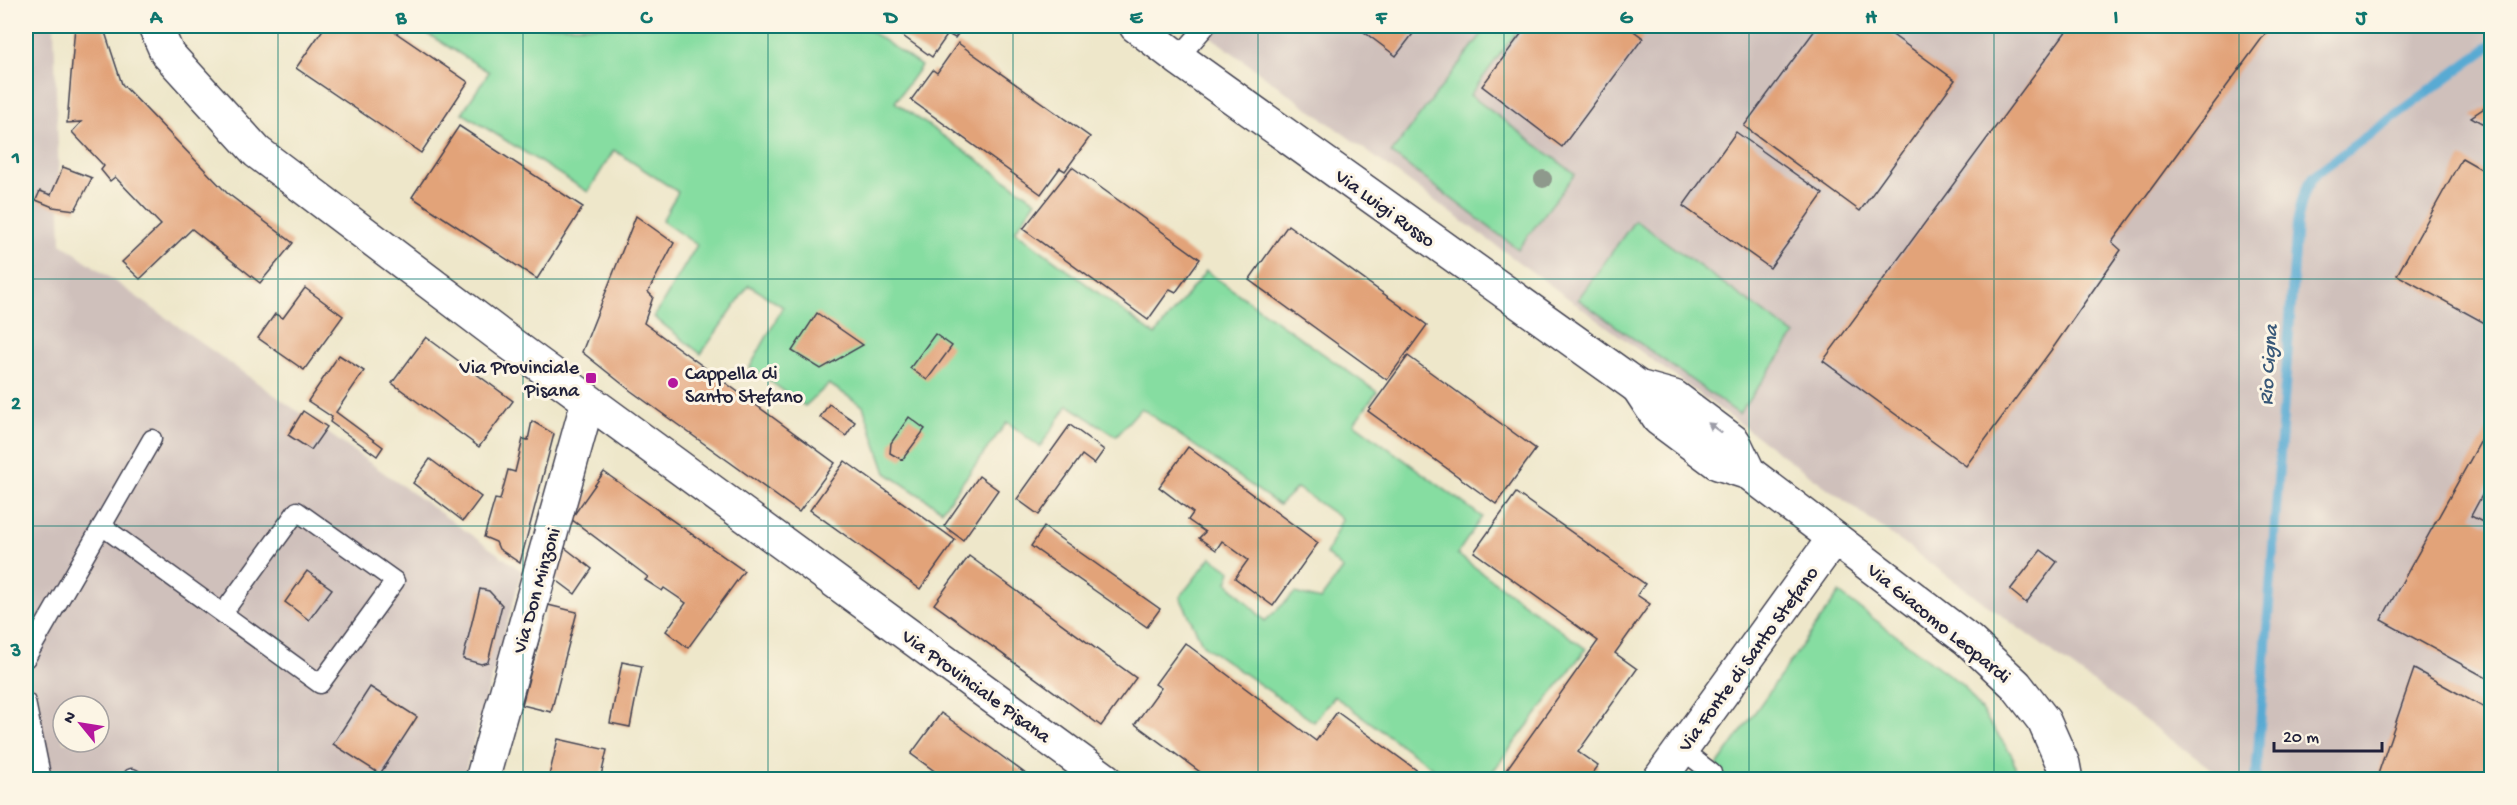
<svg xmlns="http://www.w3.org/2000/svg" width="2517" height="805" viewBox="0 0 2517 805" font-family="'Gochi Hand',sans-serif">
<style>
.industrial{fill:#cfc0bb;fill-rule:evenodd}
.green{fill:#86dda1;stroke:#54806e;stroke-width:1.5}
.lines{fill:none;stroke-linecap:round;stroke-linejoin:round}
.stream{stroke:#58aad3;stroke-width:10}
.building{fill:#e2a379}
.service-casing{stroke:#414050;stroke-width:21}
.minor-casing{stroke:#414050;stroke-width:36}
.tertiary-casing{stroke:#414050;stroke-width:36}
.service{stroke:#fff;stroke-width:18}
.minor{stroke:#fff;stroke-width:33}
.tertiary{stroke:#fff;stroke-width:33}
.tree{fill:#8e998c}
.oneway{fill:#9c9ca7}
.grid{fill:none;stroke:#0f766e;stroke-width:1.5;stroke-opacity:0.55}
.poi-dot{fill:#b5179e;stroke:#fcf5e5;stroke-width:2}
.labels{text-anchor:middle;stroke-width:6;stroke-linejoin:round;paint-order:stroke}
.street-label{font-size:20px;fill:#22223b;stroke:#fcf5e5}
.poi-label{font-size:20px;fill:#22223b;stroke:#fcf5e5;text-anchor:end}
.water-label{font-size:21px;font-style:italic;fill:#385878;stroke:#fcf5e5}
.neatline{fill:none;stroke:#0f766e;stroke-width:2}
.grid-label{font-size:20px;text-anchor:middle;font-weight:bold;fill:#0f766e}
</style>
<rect width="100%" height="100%" fill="#fcf5e5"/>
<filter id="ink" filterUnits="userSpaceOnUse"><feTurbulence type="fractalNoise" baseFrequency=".0167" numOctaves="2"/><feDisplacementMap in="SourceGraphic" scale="12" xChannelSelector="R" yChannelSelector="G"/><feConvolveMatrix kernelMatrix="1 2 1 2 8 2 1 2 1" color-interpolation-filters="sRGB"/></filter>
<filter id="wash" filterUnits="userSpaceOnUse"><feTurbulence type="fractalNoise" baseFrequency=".008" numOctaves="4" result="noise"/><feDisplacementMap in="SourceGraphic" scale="24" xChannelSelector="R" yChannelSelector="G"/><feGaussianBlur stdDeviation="1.35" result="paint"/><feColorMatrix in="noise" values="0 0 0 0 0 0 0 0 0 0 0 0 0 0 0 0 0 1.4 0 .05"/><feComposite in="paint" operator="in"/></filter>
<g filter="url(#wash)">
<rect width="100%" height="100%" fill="#eee7ca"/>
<g class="industrial">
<path d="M26,26H54L61,243L522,571L463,779H26ZM63,706H99V742H63Z"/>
<path d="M1196,26H2491V779H2225Z"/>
</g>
<g class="green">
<path d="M415,26H863L921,66L895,102L1036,201L1015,231L1155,335L1206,271L1377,392L1354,423L1482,517L1457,554L1586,649L1487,779H1448L1334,696L1314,722L1203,645L1180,597L1211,557L1231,571L1227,582L1265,621L1295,593L1320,600L1343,569L1326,554L1342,519L1297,488L1279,505L1141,408L1116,436L1068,405L1040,447L1007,422L942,510L886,473L863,406L829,384L805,406L750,367L783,307L749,285L701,354L654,317L697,245L662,221L678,192L614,150L588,192L462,113L489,72Z"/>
<path d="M1488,26H1521L1470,95L1575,174L1518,249L1391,153Z"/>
<path d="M1635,220L1795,335L1739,414L1578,299Z"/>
<path d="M1839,593L1964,686L2012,755L2018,779L1707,780Z"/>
</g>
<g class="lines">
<path class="stream" d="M2256,780L2297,223C2302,202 2302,189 2318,172L2492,45"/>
</g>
<g id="blocks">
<g class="building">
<path d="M75,26H103L122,84L227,193L293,243L260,283L192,229L140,279L122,262L161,225L115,177L110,181L101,170L104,166L72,132L81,122L67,123Z"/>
<path d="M320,26H386L468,82L421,153L296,68L324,28Z"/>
<path d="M889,26H964L955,38L948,34L932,57Z"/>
<path d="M1356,26H1419L1396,56Z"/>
<path d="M1527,26H1627L1643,38L1562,147L1482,86Z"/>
<path d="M1818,26H1880L1955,80L1860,211L1744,126Z"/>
<path d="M2070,26H2271L2112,242L2121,250L2055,345L1966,466L1823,361Z"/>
<path d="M958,43L1090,137L1065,171L1060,168L1041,194L911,100L933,70L937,73Z"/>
<path d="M2492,103V129L2471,117Z"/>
<path d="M459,126L583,207L537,279L412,197Z"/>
<path d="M1736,132L1823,194L1770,268L1683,206Z"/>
<path d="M2462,158L2492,175V327L2397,275Z"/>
<path d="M63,167L92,178L75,210L53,207L36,200L40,191L51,195Z"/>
<path d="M1072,167L1200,259L1176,292L1170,289L1148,320L1023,229Z"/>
<path d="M636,216L674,243L648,292L653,297L644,323L835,463L799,512L631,391L582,352Z"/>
<path d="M1288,225L1427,325L1387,380L1249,280Z"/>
<path d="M305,288L343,316L304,370L258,338L275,314L283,318Z"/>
<path d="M817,313L863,345L821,369L792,351Z"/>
<path d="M935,334L952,346L927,380L910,368Z"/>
<path d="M426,337L513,401L479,447L392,383Z"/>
<path d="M339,355L364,371L336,412L383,447L377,456L330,422L332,417L308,401Z"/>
<path d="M1408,356L1536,449L1496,504L1368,411Z"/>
<path d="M829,404L855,422L846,436L820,417Z"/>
<path d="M303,411L327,427L311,450L288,435Z"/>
<path d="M909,417L925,429L902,460L890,453L891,443Z"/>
<path d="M532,421L554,434L520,563L499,549L496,542L484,537L495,499L500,500L508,470L515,472L523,439L528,440Z"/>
<path d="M2492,421V488L2487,486L2471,516L2492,527V681L2381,620Z"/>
<path d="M1070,425L1104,450L1094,464L1082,455L1039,515L1017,499Z"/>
<path d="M1188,447L1318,543L1273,606L1235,578L1248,560L1222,541L1216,550L1199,538L1205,532L1188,520L1193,513L1159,487Z"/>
<path d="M430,459L481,497L463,521L413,483Z"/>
<path d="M845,461L955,540L920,589L810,510Z"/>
<path d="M604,472L744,571L688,648L666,631L686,603L664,588L662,591L645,580L648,577L571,519Z"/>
<path d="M979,476L998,490L963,540L944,526Z"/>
<path d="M1516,493L1645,584L1637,595L1650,604L1615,653L1637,669L1578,752L1598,766L1588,780H1499L1598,641L1474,552Z"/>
<path d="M1044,527L1160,609L1147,627L1031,546Z"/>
<path d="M564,547L592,569L575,594L555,579Z"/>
<path d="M2041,550L2057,562L2026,603L2010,590Z"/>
<path d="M969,556L1136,678L1101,726L934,604Z"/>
<path d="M307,571L332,589L309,620L285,602Z"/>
<path d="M480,589L489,591L502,605L488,662L481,664L463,659Z"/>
<path d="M548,605L577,612L551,712L522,705Z"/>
<path d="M1185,643L1316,741L1337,712L1430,780H1211L1135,724L1161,688L1155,684Z"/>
<path d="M622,662L642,666L630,727L610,723Z"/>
<path d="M2414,669L2492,712V780H2376Z"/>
<path d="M370,687L417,717L380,774L333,744Z"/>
<path d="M941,713L992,749L1034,780H947L911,754Z"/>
<path d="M558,739L607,750L600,780H548Z"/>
</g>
</g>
</g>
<g filter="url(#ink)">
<use href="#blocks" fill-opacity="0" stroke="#414050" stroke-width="1.5"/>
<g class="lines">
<g class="service-casing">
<g id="service">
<path d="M1178,58L1206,26"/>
<path d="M102,526L320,684L395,581L297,511L223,613"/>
<path d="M26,658L152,439"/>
<path d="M26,702L42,780"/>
<path d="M1681,749L1712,773"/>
<path d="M132,778L135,780"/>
</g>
</g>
<g class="minor-casing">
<g id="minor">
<path d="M1136,26L1178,58L1638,387L1674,397L1734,442L1749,473"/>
<path d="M1638,387L1659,419L1718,463L1749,473L1968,640L2016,685L2044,721L2063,764L2066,780"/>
<path d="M482,780L588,401"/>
<path d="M1659,780L1834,538"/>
</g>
</g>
<g class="tertiary-casing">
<path id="tertiary" d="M155,26L167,53L257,152L511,344L1106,780"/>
</g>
<use href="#service" class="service"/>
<use href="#minor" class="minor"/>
<use href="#tertiary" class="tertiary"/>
</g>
<circle class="tree" cx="1543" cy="179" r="9"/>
<defs><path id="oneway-solid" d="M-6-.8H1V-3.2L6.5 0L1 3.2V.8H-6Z" transform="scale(1.5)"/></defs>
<use class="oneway" href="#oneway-solid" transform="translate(1715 428) rotate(-143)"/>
</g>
<path class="grid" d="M278,26V780M523,26V780M768,26V780M1013,26V780M1258,26V780M1504,26V780M1749,26V780M1994,26V780M2239,26V780M26,279H2492M26,526H2492"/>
<g class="poi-dot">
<rect x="585" y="372" width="12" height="12" rx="3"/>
<circle cx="673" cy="383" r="6"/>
</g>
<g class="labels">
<g class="street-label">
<text transform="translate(1386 207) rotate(36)" y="7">Via Luigi Russo</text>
<text transform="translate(535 590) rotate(-74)" y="7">Via Don Minzoni</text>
<text transform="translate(1940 622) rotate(39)" y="7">Via Giacomo Leopardi</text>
<text transform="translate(1747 658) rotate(-54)" y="7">Via Fonte di Santo Stefano</text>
<text transform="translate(977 685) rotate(36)" y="7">Via Provinciale Pisana</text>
</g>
<g class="poi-label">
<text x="579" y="373">Via Provinciale<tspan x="579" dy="23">Pisana</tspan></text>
<text x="685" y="379" text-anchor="start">Cappella di<tspan x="685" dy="23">Santo Stefano</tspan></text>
</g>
<g class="water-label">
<text transform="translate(2267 365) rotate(-86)" y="7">Rio Cigna</text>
</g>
</g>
<rect width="2517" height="805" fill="none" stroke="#fcf5e5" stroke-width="66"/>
<g transform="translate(81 724) rotate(300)"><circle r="28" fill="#fcf5e5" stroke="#a5a1a1" stroke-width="1.5"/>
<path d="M0-4.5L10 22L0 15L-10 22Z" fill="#b5179e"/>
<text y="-9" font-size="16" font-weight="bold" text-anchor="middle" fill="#22223b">N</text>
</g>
<path d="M2274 742v9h108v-9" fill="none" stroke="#22223b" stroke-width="3"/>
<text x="2283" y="742" font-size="18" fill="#22223b" stroke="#fcf5e5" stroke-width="4.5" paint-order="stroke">20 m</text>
<rect x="33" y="33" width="2451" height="739" class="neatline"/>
<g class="grid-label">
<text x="156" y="23">A</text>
<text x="401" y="23">B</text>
<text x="646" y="23">C</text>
<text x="891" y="23">D</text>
<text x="1136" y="23">E</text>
<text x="1381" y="23">F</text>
<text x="1626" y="23">G</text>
<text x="1871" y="23">H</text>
<text x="2116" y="23">I</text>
<text x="2361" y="23">J</text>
<text x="16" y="163">1</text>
<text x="16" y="409">2</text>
<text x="16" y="656">3</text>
</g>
</svg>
